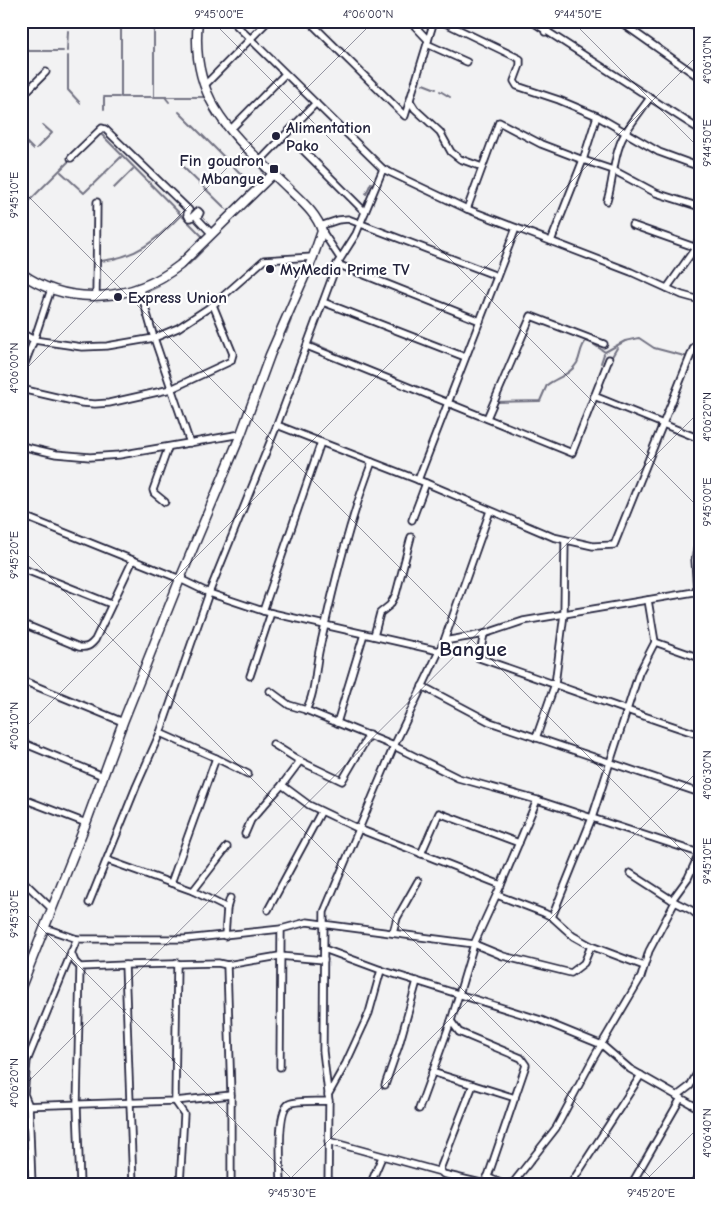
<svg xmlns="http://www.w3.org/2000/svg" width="721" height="1206" viewBox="0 0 721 1206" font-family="'Comic Neue',sans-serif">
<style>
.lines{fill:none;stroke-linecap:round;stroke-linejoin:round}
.stream{stroke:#727282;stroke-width:2}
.street-casing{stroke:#22223b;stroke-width:9}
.secondary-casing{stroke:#22223b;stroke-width:11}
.street{stroke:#fff;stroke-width:5.5}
.secondary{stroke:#fff;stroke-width:8}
.ticks{fill:none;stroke:#22223b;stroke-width:1;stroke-opacity:0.45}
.poi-dot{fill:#22223b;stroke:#fff;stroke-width:2}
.labels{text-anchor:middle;stroke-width:4.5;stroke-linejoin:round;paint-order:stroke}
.poi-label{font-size:16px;font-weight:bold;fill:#22223b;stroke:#fff;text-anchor:start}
.district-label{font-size:21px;font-weight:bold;fill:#22223b;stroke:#fff}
.neatline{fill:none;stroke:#22223b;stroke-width:2}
.ticks-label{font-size:12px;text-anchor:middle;fill:#22223b}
</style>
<rect width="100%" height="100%" fill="#f2f2f3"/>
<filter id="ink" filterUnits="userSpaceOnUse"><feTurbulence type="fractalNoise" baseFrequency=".02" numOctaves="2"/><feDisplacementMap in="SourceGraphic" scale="10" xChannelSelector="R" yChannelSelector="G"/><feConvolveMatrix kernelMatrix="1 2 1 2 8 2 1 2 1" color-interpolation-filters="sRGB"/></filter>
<g filter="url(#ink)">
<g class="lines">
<g class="stream">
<path d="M121,21V97H152"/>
<path d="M154,21V97H205"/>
<path d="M673,21L700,33"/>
<path d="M334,41L340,47V46"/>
<path d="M21,45L28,51H63"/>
<path d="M67,51L68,31"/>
<path d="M194,52L196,69"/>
<path d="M68,56V90L80,103"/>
<path d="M197,72L199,80"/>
<path d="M423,84L436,89"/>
<path d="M201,88L207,101"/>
<path d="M440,91L450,97"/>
<path d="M165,97L169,102"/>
<path d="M21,101L45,78"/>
<path d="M104,109V97H119"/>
<path d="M210,109L214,116"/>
<path d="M179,112L251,184"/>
<path d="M219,123L223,128"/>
<path d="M226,131L235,142"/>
<path d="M100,133L204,238"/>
<path d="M21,137L33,149"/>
<path d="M37,148L52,133L43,125"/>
<path d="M242,148L246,152"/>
<path d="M181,165L226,209"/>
<path d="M261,167L263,173V179"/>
<path d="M61,172L84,193"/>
<path d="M114,188L133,169"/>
<path d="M85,192L121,157"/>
<path d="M366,194L371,183"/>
<path d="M21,209L71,159"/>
<path d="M101,261C137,257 155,241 180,216"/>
<path d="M188,265L202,251"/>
<path d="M93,289V230"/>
<path d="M146,292L159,286"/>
<path d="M291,319L297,303"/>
<path d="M286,333L291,320"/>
<path d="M310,342L377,371"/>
<path d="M692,357L700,361"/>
<path d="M610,360L617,348"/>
<path d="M601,363L604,354"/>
<path d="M418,388L443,398"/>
<path d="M450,400L456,402"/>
<path d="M496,402L540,401L547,385C556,378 570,375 577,363C581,355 580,346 587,340L605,352L625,341L639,338L654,348L688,357"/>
<path d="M558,444L563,445"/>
</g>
<g class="street-casing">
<g id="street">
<path d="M232,21L383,169L467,209L631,272L682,295L700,300"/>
<path d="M309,21L405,116L434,21"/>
<path d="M410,21L428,40"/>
<path d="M441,21L520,59V65L514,81L517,86L559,100L597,116L659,152L700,167"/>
<path d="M531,21L697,128"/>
<path d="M619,21L700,78"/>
<path d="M545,32L553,21"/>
<path d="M427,44L467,62"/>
<path d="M204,86L268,21"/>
<path d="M21,97L46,72"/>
<path d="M410,101L415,109L440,132L451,152L460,159L482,167"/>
<path d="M230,130L285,74"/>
<path d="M299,146L365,212"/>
<path d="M71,158L102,128L105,129L189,210L187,214L189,218H191L198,211L200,213L197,218L212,234"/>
<path d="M260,161L316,103"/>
<path d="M607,201C613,182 613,162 620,144C624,131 641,111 649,99"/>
<path d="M467,209L499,122L541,144L583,160L597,116"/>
<path d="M632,225L700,249"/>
<path d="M320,226L338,220L348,219L497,276"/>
<path d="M322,231L340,258"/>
<path d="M551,241L583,160L613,170L656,193L700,207"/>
<path d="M337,264L480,321"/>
<path d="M667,288L696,247L700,235"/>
<path d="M140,289L154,338L190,443"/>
<path d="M96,296L97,202"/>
<path d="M323,302L465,357"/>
<path d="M21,333L34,340L82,347L107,346L154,338L178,328L213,305L264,260L313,257"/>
<path d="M307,346L572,453L609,359"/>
<path d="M21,373L34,340L51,289"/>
<path d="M21,389L82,403L95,404L109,403L171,389L231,361L233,354L213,305"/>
<path d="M594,396L700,439"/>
<path d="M487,418L531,316L604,344"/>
<path d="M277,425L426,483L553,537L593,546L614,545L694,347"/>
<path d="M21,446L56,454L90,457L119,455L241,434"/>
<path d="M372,462C349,522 334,584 320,647C315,667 316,692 306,710L394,746L458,778L537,800L699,853"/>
<path d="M418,480L516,228"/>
<path d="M165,502L154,493L153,490L168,448"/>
<path d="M21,515L180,579L209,593L263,611L439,651"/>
<path d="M412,520L426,483"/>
<path d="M21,568L111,604"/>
<path d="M697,592L695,560L700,534"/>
<path d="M263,611L321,442"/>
<path d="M21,623L79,647C87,648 90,646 95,640L133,560"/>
<path d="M484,634L479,658C553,683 626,711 700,735"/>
<path d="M374,636L380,613L390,605L396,594L411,537"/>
<path d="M444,641L484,634L523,621L700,591"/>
<path d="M655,642L700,658"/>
<path d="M250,676L271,613"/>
<path d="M21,680L123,722"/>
<path d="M422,686L490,722L700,793"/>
<path d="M270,691L289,705L306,710"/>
<path d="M337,723L364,634"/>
<path d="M160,733L216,758L248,774"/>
<path d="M536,738L555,684L564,614L565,540"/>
<path d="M21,742L103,776"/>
<path d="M273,744L300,761L342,781L369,735"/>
<path d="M282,785L309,805L359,829L501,885"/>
<path d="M21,798L86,823"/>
<path d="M537,800L501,885L474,944L503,956L571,973L584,963L591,946"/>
<path d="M245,834L251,820L282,785L300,761"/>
<path d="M421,854L439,813L519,843"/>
<path d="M107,860L193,891L227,908"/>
<path d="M630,873L675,902L691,910L700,917"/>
<path d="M21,879L52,909"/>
<path d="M171,883L216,758"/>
<path d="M193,891L227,847"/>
<path d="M497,895L544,913L552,917L573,936L591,946L644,966"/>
<path d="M672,900L688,878L700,852"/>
<path d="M89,903L136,787L160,733L209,593L277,425L337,264L356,234L383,169"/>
<path d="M268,910L321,812"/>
<path d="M552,917L592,818L639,673L655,642L648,600"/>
<path d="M45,928L77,939H185L281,929"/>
<path d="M393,933L397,918L418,881"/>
<path d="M225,936L227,908L230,898"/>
<path d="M324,949L381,970L541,1020L602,1045L630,1069L700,1109"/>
<path d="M71,952L75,962L80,967L125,965L133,1185"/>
<path d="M177,963L175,1101L184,1114L180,1185"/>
<path d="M125,965L218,963L227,965L279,956L324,960"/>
<path d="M227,965L231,1095V1185"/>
<path d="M451,1021L459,1032L521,1058L526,1065L485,1185"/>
<path d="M280,1067L281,929L307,922L474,944L451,1021L419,1109"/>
<path d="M432,1072L515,1098"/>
<path d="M385,1085L399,1045L417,981"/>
<path d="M473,1085L440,1169L443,1174L485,1184"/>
<path d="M328,1095L346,1063L369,1013L381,970"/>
<path d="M677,1096L690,1086L700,1068"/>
<path d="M21,1106L175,1101L231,1095"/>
<path d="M328,1141L441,1172"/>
<path d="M487,1177L503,1184L513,1183L556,1128L594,1057L641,977L649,951L675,902"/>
<path d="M32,1185L29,1106L24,1094L27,1061L77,939"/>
<path d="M80,1185L77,1105L80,967"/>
<path d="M281,1185C281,1170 276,1111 289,1104C297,1100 319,1102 329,1101"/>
<path d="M328,1185L329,1101L323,1051L324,912L394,746L444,641L490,511"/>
<path d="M370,1185L382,1157"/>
<path d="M570,1185L641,1075"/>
<path d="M631,1185L681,1098"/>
<path d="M693,1185L700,1172"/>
</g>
</g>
<g class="secondary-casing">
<g id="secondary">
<path d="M21,273C70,308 134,301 180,265L273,174"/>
<path d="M21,987L86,823L123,722L180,579L241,434L270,355L313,257L322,231C317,214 301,201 289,189C236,137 189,103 198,21"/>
</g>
</g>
<use href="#street" class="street"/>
<use href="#secondary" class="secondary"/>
</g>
</g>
<path class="ticks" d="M212,21L700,509M572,21L700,149M21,189L700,868M21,374L374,21M21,548L658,1185M21,732L700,53M21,908L298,1185M21,1089L700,411M284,1185L700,769M641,1185L700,1126"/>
<g class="poi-dot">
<circle cx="276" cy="136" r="5"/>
<rect x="269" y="164" width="10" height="10" rx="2.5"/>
<circle cx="270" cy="269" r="5"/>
<circle cx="118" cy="297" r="5"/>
</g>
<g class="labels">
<g class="poi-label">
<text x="286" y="133">Alimentation<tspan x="286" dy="18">Pako</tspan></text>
<text x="264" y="166" text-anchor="end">Fin goudron<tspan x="264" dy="18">Mbangue</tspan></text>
<text x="280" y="275">MyMedia Prime TV</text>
<text x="128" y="303">Express Union</text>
</g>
<g class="district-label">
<text x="473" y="656">Bangue</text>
</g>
</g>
<rect width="721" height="1206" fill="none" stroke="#fff" stroke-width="55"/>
<rect x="28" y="28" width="666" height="1150" class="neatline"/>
<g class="ticks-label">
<text x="219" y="18">9°45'00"E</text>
<text x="368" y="18">4°06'00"N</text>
<text x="578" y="18">9°44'50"E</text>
<text transform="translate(707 60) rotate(-90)" y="4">4°06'10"N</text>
<text transform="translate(707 143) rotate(-90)" y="4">9°44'50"E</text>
<text transform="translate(14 195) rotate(-90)" y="4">9°45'10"E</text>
<text transform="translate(14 368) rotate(-90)" y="4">4°06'00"N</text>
<text transform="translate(707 417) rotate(-90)" y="4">4°06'20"N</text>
<text transform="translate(707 502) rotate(-90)" y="4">9°45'00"E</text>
<text transform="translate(14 555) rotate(-90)" y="4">9°45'20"E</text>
<text transform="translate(14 726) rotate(-90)" y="4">4°06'10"N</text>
<text transform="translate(707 775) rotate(-90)" y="4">4°06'30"N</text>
<text transform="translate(707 861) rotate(-90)" y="4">9°45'10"E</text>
<text transform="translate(14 914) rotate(-90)" y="4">9°45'30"E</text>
<text transform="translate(14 1083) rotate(-90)" y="4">4°06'20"N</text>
<text transform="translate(707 1133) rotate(-90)" y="4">4°06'40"N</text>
<text x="292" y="1197">9°45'30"E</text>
<text x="651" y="1197">9°45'20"E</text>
</g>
</svg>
